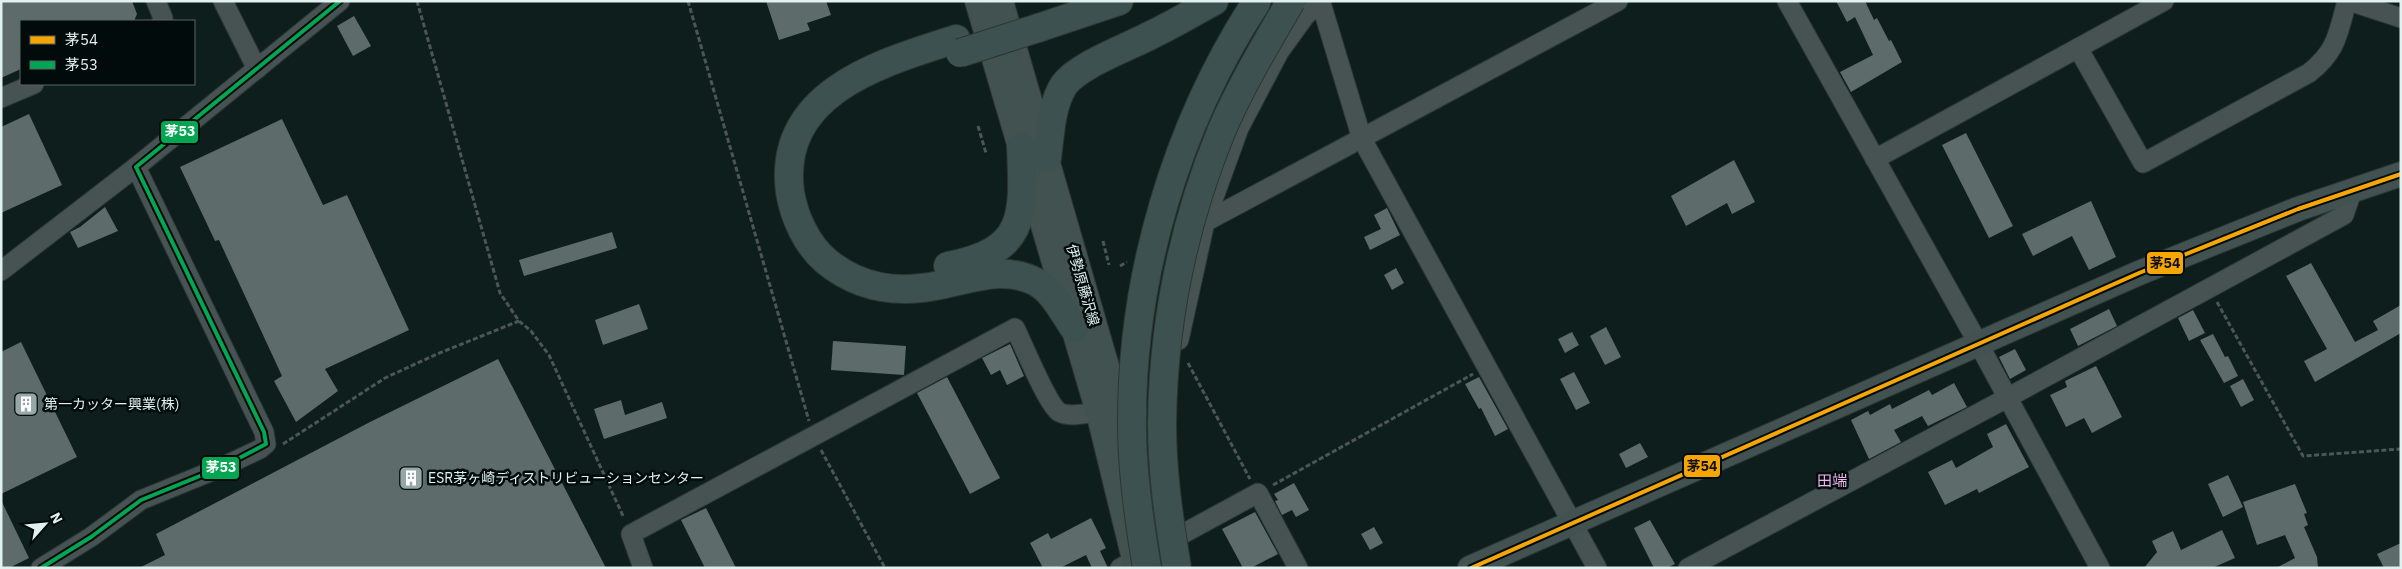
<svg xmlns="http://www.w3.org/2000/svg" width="2402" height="569" viewBox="0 0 2402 569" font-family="'IBM Plex Sans','Noto Sans JP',sans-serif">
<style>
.building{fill:#5d6b6a}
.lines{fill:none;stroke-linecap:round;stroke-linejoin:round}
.minor-casing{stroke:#2b3635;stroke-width:21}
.major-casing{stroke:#2b3635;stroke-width:26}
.highway-casing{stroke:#2b3635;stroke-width:30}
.path{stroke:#4b5655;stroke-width:3;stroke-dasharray:5 2.5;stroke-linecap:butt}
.minor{stroke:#475352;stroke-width:19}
.major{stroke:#415251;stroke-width:24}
.highway{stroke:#3c5150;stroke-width:28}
.highway-bridge-casing{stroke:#2b3635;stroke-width:30;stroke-linecap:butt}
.highway-bridge{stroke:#3c5150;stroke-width:28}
.bus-1-casing{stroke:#020b0b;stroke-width:8}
.bus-2-casing{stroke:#020b0b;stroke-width:8}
.bus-1{stroke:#f7a600;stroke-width:4}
.bus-2{stroke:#00a651;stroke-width:4}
.labels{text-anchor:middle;stroke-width:5;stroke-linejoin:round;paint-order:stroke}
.street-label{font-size:14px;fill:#e0f1ef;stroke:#020b0b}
.poi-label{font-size:14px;fill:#e0f1ef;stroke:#020b0b;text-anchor:start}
.neighbourhood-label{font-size:15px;fill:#efb4ec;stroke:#020b0b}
.line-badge{stroke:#020b0b;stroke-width:2}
.badge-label{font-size:14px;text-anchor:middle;font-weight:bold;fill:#fff}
.pale-badge-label{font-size:14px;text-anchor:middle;font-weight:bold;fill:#111}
</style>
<rect width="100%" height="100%" fill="#0d1e1d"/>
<g class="building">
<path d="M1,1H132L137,14L134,21H21V69L1,78Z"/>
<path d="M766,1H826L831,15L807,23L810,30L779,40Z"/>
<path d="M1836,1H1865L1874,20L1877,18L1889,41L1891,40L1902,62L1851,92L1840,72L1873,55L1855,17L1847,22Z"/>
<path d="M354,16L371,46L353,56L337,26Z"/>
<path d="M29,114L62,185L1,213V127Z"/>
<path d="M282,119L323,205L347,195L409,330L325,369L338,391L296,422L274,381L282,376L219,240L215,241L180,167Z"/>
<path d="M1966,133L2013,226L1989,238L1942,145Z"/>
<path d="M1734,160L1755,202L1732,214L1727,203L1686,226L1671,196Z"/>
<path d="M2091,201L2116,257L2089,270L2072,236L2033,256L2022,234Z"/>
<path d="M105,207L118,231L78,248L70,232L80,227Z"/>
<path d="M1387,208L1400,235L1370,250L1364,237L1381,229L1374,215Z"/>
<path d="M612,232L617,248L524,276L519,260Z"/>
<path d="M2311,263L2355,342L2378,330L2373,321L2401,305V333L2315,382L2304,361L2327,349L2286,276Z"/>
<path d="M1396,268L1404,283L1392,290L1384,275Z"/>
<path d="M639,304L648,329L603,345L595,320Z"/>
<path d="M2109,309L2117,326L2078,346L2070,329Z"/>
<path d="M2193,310L2205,333L2189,341L2178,318Z"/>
<path d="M1606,327L1621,357L1605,365L1590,336Z"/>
<path d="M1572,332L1579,345L1565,353L1558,339Z"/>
<path d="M2213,334L2225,357L2228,356L2238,376L2224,383L2200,340Z"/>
<path d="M833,341L906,346L904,375L831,370Z"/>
<path d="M21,342L77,457L1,494V352Z"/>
<path d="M1010,344L1024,376L1007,385L1000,370L991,375L982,358Z"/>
<path d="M2015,349L2026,370L2010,379L1999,357Z"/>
<path d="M498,359L606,568H139L165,555L156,534L370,422Z"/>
<path d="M2096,366L2122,417L2092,433L2084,418L2066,427L2050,395L2067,387L2065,381Z"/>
<path d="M1574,372L1590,403L1576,410L1560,379Z"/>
<path d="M947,377L1000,478L970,494L917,393Z"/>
<path d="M1479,377L1508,429L1495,436L1481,408L1479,409L1465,384Z"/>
<path d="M2243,379L2254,400L2241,407L2230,386Z"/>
<path d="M1954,383L1967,407L1928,426L1922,416L1894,430L1901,442L1869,459L1851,420L1868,411L1870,415L1890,404L1892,409L1929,390L1932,395Z"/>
<path d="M621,400L625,415L662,402L667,418L604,439L594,409Z"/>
<path d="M2006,424L2029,467L1979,493L1977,489L1945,505L1928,472L1952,460L1956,468L1993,447L1987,434Z"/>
<path d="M1640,443L1648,457L1626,468L1619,454Z"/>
<path d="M2228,475L2243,507L2223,517L2208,484Z"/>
<path d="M1294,483L1309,510L1296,517L1292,510L1282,515L1275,501L1278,500L1274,494Z"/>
<path d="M2295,484L2307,513L2304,514L2308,525L2304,527L2317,557L2318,568H2276L2295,558L2285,535L2257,545L2243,502Z"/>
<path d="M1,500L29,558L9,568H1Z"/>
<path d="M706,508L736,568H705L681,520Z"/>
<path d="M1255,512L1278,554L1251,568H1243L1222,529Z"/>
<path d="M1091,518L1106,548L1100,551L1108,568H1092L1086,555L1060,568H1043L1030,543L1048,533L1051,539Z"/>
<path d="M1650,520L1675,564L1667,568H1654L1634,528Z"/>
<path d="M1374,527L1383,543L1370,550L1361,534Z"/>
<path d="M2222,530L2235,558L2212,568H2144L2157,552L2152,541L2173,531L2181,550Z"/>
<path d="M2401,543V568H2384L2377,554Z"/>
</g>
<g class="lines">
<g class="minor-casing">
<g id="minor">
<path d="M156,1L163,18L162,21"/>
<path d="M223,1L257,69"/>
<path d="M1787,1L1978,343L2100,568"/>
<path d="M2349,1L2401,18"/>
<path d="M1321,3L1362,139L1597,568"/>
<path d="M2078,48L2143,163L2309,73C2337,51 2338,34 2347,1"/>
<path d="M1,98L34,84"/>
<path d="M1875,159L2164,1"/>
<path d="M1205,222L1618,1"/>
<path d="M1,271L136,167L340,1"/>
<path d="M1179,340L1205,222L1239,128L1279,52L1305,16L1322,1"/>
<path d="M41,568L91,537L141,500L222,467L260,449L266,444L264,432L136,167"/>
<path d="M643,568L631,534L1015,328C1023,344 1047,404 1059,412C1070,418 1087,413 1098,412"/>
<path d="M1120,568L1258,493L1298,568"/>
<path d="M1688,568L2007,398L2344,215L2352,191"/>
</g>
</g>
<g class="major-casing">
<g id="major">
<path d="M977,1L1098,412L1135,563"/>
<path d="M1001,1L1128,439"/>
<path d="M1145,495L1166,568"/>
<path d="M1470,568L2139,273L2298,209L2401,174"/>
</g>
</g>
<g class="highway-casing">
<g id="highway">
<path d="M1038,28L1119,1"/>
<path d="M956,39C881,63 777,92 790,192C794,217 807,245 826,261C860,289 898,294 940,285C973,279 1004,265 1036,282C1053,291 1063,312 1074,328"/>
<path d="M1047,158C1050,135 1051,105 1064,85C1078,65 1131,46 1153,34C1174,24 1194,12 1214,1"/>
<path d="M948,266C1027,251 1024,216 1021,147"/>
</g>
</g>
<g class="path">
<path d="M417,1L500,293L519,321L531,331L549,355L624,518"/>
<path d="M688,1L809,421"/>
<path d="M978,126L986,153"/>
<path d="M1103,241L1109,265"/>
<path d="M1120,266L1127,262"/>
<path d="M2217,302L2303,456L2401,449"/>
<path d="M1188,363L1250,479"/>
<path d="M283,444L385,378L437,354L519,321"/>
<path d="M821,450L885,568"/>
<path d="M1273,485L1473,374"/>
</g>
<use href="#minor" class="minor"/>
<use href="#major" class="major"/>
<use href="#highway" class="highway"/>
<g class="highway-bridge-casing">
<g id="highway-bridge">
<path d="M960,53L1038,28"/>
<path d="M1147,568C1139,521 1132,472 1132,425C1131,277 1176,125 1257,1"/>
<path d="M1177,568C1169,520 1162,472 1162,424C1163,324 1183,225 1221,132C1240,87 1266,44 1291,1"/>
</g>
</g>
<use href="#highway-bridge" class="highway-bridge"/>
<g class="bus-1-casing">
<path id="bus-1" d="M1471,568L2139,273L2298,209L2401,174"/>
</g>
<g class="bus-2-casing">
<path id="bus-2" d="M41,568L91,537L141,500L222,467L266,444L264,432L136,167L340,1"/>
</g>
<use href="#bus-1" class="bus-1"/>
<use href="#bus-2" class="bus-2"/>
</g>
<defs>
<g id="building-square" transform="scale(1.25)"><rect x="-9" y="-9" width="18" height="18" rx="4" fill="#96a7a6" stroke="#020b0b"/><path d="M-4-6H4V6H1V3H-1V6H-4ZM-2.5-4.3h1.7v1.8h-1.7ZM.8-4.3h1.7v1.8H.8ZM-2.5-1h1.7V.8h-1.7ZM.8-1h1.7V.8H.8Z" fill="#fff"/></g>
</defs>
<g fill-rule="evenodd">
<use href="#building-square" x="26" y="404"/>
<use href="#building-square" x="411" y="478"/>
</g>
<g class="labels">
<g class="street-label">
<text transform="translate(1083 285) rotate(74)" y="5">伊勢原藤沢線</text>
</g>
<g class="poi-label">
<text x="44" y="409">第一カッター興業(株)</text>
<text x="428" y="483">ESR茅ヶ崎ディストリビューションセンター</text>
</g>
<g class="neighbourhood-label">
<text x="1832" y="486">田端</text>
</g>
</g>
<g class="line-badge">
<rect x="160" y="120" width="39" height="24" rx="5" fill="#00a651"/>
<rect x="2146" y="251" width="38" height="24" rx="5" fill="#f7a600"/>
<rect x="1683" y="454" width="38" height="24" rx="5" fill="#f7a600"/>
<rect x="201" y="456" width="39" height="24" rx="5" fill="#00a651"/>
</g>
<g class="badge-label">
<text x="180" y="136">茅53</text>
<text x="221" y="472">茅53</text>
</g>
<g class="pale-badge-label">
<text x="2165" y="268">茅54</text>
<text x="1702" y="471">茅54</text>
</g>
<rect width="2402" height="569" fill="none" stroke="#e0f1ef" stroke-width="5"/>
<rect x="20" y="20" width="175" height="65" fill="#020b0b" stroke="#5b6766"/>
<rect x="30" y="36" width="25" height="8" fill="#f7a600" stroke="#5b6766"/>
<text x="65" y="45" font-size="15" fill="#e0f1ef">茅54</text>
<rect x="30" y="61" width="25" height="8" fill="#00a651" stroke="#5b6766"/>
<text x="65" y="70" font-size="15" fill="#e0f1ef">茅53</text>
<g transform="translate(45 524) rotate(63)" stroke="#020b0b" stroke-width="4" paint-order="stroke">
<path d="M0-4L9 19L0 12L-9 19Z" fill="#e0f1ef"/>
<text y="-8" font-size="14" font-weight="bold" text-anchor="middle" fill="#e0f1ef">N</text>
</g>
</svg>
